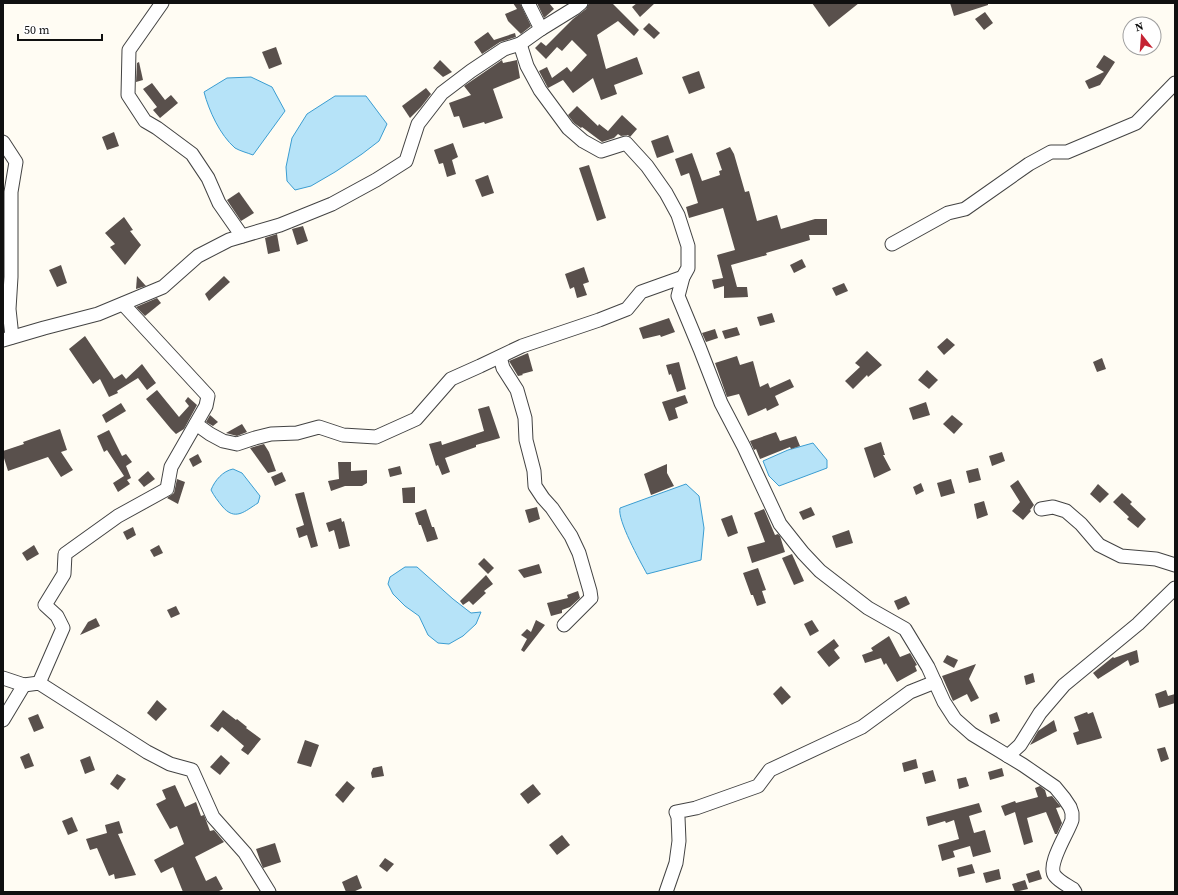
<svg xmlns="http://www.w3.org/2000/svg" width="1178" height="895" viewBox="0 0 1178 895" font-family="'Source Serif 4',serif">
<style>
.water{fill:#b6e3f8;stroke:#3b9dd1}
.building{fill:#59504c}
.lines{fill:none;stroke-linecap:round;stroke-linejoin:round}
.street-casing{stroke:#434343;stroke-width:15}
.street{stroke:#fff;stroke-width:13}
</style>
<rect width="100%" height="100%" fill="#fffcf3"/>
<g class="water">
<path d="M251,77L272,87L285,111L253,155C248,153 240,151 235,148C220,135 209,111 204,92L227,78Z"/>
<path d="M335,96H366L387,124L379,141L362,154L335,172L311,186L295,190L287,181L286,167L292,138L307,114Z"/>
<path d="M813,443L827,460V468L779,486L769,476L763,461L788,450Z"/>
<path d="M233,469L242,473L260,496L258,503C245,511 235,522 222,506C218,501 214,496 211,490C215,480 223,471 233,469Z"/>
<path d="M686,484L699,496L704,528L701,560L647,574C640,561 617,520 620,508Z"/>
<path d="M405,567H417L453,599L471,613L481,612L476,624L463,636L449,644L438,643L428,635L419,616L405,606L393,594L388,584L390,577Z"/>
</g>
<g class="building">
<path d="M513,3H520L531,26L521,34L508,21L505,14L517,9Z"/>
<path d="M537,3H549L554,9L544,18Z"/>
<path d="M589,3H612L639,30L634,36L618,21L597,35L606,69L637,57L643,74L614,85L617,94L601,100L593,78L573,93L563,80L548,88L539,71L547,67L552,78L567,67L571,72L587,55L572,40L562,51L557,47L546,59L535,48L541,42L546,46L573,19L586,9Z"/>
<path d="M637,3H655L640,17L632,7Z"/>
<path d="M812,3H859L829,27Z"/>
<path d="M950,3H988V5L954,16Z"/>
<path d="M985,12L993,23L984,30L975,19Z"/>
<path d="M649,23L660,33L654,39L643,29Z"/>
<path d="M488,32L494,40L515,33L516,37L500,42L482,54L474,42Z"/>
<path d="M276,47L282,64L269,69L262,52Z"/>
<path d="M1104,55L1115,62L1100,85L1089,89L1085,81L1104,72L1096,67Z"/>
<path d="M440,60L452,72L443,77L433,68Z"/>
<path d="M502,60L503,63L517,60L520,78L493,89L503,118L485,124L484,122L463,128L459,116L454,117L449,103L471,95L464,86Z"/>
<path d="M139,62L143,80L136,82L137,63Z"/>
<path d="M699,71L705,88L689,94L682,77Z"/>
<path d="M152,83L165,100L171,95L178,103L160,118L153,110L157,107L143,89Z"/>
<path d="M426,88L431,94L421,107L410,118L402,106Z"/>
<path d="M577,106L598,126L599,124L608,131L622,115L637,129L630,137L628,135L621,136L618,134L614,138L602,142L582,127L581,128L574,123L568,115Z"/>
<path d="M114,132L119,146L107,150L102,137Z"/>
<path d="M668,135L674,152L657,158L651,141Z"/>
<path d="M453,143L458,157L452,160L456,174L447,177L443,163L439,164L434,150Z"/>
<path d="M730,147L734,154L745,192L749,191L757,221L777,215L781,229L815,219H827V235H809L810,240L766,253L767,255L731,265L737,287H747L748,297L724,298V286L714,289L712,280L723,278L717,255L735,250L723,208L689,218L686,207L698,203L689,173L681,176L675,159L692,153L702,181L720,175L719,171L722,170L716,153Z"/>
<path d="M589,165L606,218L597,221L579,168Z"/>
<path d="M488,175L494,193L482,197L475,180Z"/>
<path d="M239,192L254,213L241,221L227,200Z"/>
<path d="M124,217L133,230L130,231L141,245L125,265L110,247L115,244L105,233Z"/>
<path d="M303,226L308,241L297,245L292,229Z"/>
<path d="M277,234L280,251L268,254L265,238Z"/>
<path d="M802,259L806,267L794,273L790,265Z"/>
<path d="M61,265L67,283L57,287L49,270Z"/>
<path d="M584,267L589,282L583,284L587,295L577,298L574,287L570,289L565,274Z"/>
<path d="M137,276L146,286L136,289Z"/>
<path d="M224,276L230,282L209,301L205,294Z"/>
<path d="M844,283L848,291L836,296L832,288Z"/>
<path d="M157,298L161,303L145,316L136,307Z"/>
<path d="M772,313L775,322L760,326L757,317Z"/>
<path d="M669,318L675,332L661,337L660,335L643,339L639,328Z"/>
<path d="M737,327L740,335L725,339L722,331Z"/>
<path d="M715,329L718,338L706,342L702,333Z"/>
<path d="M85,336L114,379L122,374L126,379L142,364L156,383L147,390L138,378L117,391L118,393L109,397L100,379L93,384L69,349Z"/>
<path d="M947,338L955,345L944,355L937,347Z"/>
<path d="M867,351L882,365L868,377L867,375L853,389L845,381L860,367L855,363Z"/>
<path d="M528,353L533,371L522,374L523,375L518,376L509,361Z"/>
<path d="M737,356L740,365L753,361L760,387L768,383L770,388L790,379L794,387L775,396L779,405L767,411L766,408L748,416L739,394L727,397L715,363Z"/>
<path d="M1102,358L1106,369L1097,372L1093,362Z"/>
<path d="M679,362L686,389L677,392L671,374L669,375L666,365Z"/>
<path d="M927,370L938,380L929,389L918,380Z"/>
<path d="M157,390L179,417L189,406L185,401L188,397L197,405L184,429L176,434L171,429L146,399Z"/>
<path d="M685,395L688,403L675,408L678,418L669,421L662,402Z"/>
<path d="M926,402L930,415L913,420L909,408Z"/>
<path d="M121,403L126,411L106,423L102,415Z"/>
<path d="M489,406L500,438L476,445V447L445,458L450,472L442,475L438,465L436,466L429,444L441,441L442,445L484,431L478,409Z"/>
<path d="M210,415L218,422L213,426L206,422Z"/>
<path d="M952,415L963,424L954,434L943,424Z"/>
<path d="M242,424L247,432L237,436L226,433Z"/>
<path d="M60,429L67,450L61,452L73,470L61,477L48,457L8,471L3,455V451L24,444L23,442Z"/>
<path d="M109,430L122,456L126,454L132,462L126,466L131,478L127,480L130,484L118,492L113,483L124,476L107,450L104,452L97,436Z"/>
<path d="M776,432L780,441L796,436L800,446L791,449L790,447L760,459L756,449L754,450L750,441Z"/>
<path d="M881,442L885,455H883L891,470L874,478L864,448Z"/>
<path d="M264,444L269,452L276,471L268,473L250,448Z"/>
<path d="M1002,452L1005,461L992,466L989,456Z"/>
<path d="M198,454L202,462L193,467L189,459Z"/>
<path d="M338,462H351V471L367,470V483L362,486H345L331,491L328,481L339,479Z"/>
<path d="M667,464V473L674,486L651,495L644,474Z"/>
<path d="M400,466L402,474L390,477L388,469Z"/>
<path d="M978,468L981,480L969,483L966,471Z"/>
<path d="M148,471L155,479L144,487L138,480Z"/>
<path d="M282,472L286,481L275,486L271,477Z"/>
<path d="M177,479L185,482L178,504L167,498L174,493Z"/>
<path d="M951,479L955,493L941,497L937,483Z"/>
<path d="M1018,480L1034,505L1030,510L1031,511L1023,520L1012,511L1020,502L1010,486Z"/>
<path d="M921,483L924,491L916,495L913,487Z"/>
<path d="M1098,484L1109,494L1100,503L1090,494Z"/>
<path d="M415,487V503H403L402,488Z"/>
<path d="M304,492L318,546L311,548L307,535L299,538L296,528L304,525L295,494Z"/>
<path d="M1122,493L1132,502L1130,504L1146,519L1138,528L1127,519L1129,517L1113,502Z"/>
<path d="M984,501L988,515L977,519L974,504Z"/>
<path d="M537,507L540,519L529,523L525,510Z"/>
<path d="M811,507L815,515L803,520L799,512Z"/>
<path d="M426,509L432,527H434L438,539L427,542L421,525H419L415,513Z"/>
<path d="M764,509L775,535L778,534L780,536L785,552L752,563L747,547L765,542L754,513Z"/>
<path d="M732,515L738,533L728,537L721,519Z"/>
<path d="M341,518L342,522L344,521L350,546L339,549L334,530L329,532L326,523Z"/>
<path d="M133,527L136,535L127,540L123,532Z"/>
<path d="M849,530L853,543L836,548L832,536Z"/>
<path d="M34,545L39,554L27,561L22,553Z"/>
<path d="M159,545L163,553L154,557L150,550Z"/>
<path d="M792,554L804,581L794,585L782,558Z"/>
<path d="M484,558L494,568L488,574L478,564Z"/>
<path d="M539,564L542,573L524,578L518,570Z"/>
<path d="M758,568L766,590L762,591L766,603L757,606L753,595H751L743,573Z"/>
<path d="M486,575L493,584L484,591L486,593L473,605L469,601L463,605L460,601Z"/>
<path d="M578,591L580,598L570,607L562,610V613L551,616L547,603L568,598L567,595Z"/>
<path d="M906,596L910,604L898,610L894,601Z"/>
<path d="M176,606L180,614L171,618L167,610Z"/>
<path d="M96,618L100,626L80,635L88,622Z"/>
<path d="M536,620L545,625L524,652L521,650L527,639L521,635L527,629L531,632Z"/>
<path d="M812,620L819,631L810,636L804,624Z"/>
<path d="M889,636L900,657L910,653L917,665L915,666L917,671L897,682L886,663L884,665L881,658L865,663L862,655L873,651L871,648Z"/>
<path d="M834,639L839,646L834,650L840,658L829,667L817,652Z"/>
<path d="M1137,650L1139,662L1130,666L1128,660L1098,679L1093,673L1113,657L1114,658Z"/>
<path d="M947,655L958,660L954,668L943,662Z"/>
<path d="M976,664L969,679L979,698L971,702L967,694L953,701L942,676Z"/>
<path d="M1033,673L1035,682L1026,685L1024,676Z"/>
<path d="M781,686L791,697L782,705L773,694Z"/>
<path d="M1166,690L1168,696L1175,694V703L1159,708L1155,694Z"/>
<path d="M157,700L167,709L156,721L147,713Z"/>
<path d="M223,710L236,720L237,719L247,727L246,728L261,739L248,755L241,750L244,746L222,727L218,732L210,726Z"/>
<path d="M997,712L1000,721L991,724L989,715Z"/>
<path d="M1087,712L1088,714L1093,712L1102,738L1077,745L1073,733L1079,731L1074,717Z"/>
<path d="M38,714L44,728L34,732L28,718Z"/>
<path d="M1054,720L1057,731L1030,745L1038,731Z"/>
<path d="M305,740L319,745L311,767L297,763Z"/>
<path d="M1165,747L1169,759L1161,762L1157,749Z"/>
<path d="M29,753L34,766L25,769L20,757Z"/>
<path d="M221,755L230,763L220,775L210,767Z"/>
<path d="M90,756L95,770L85,774L80,760Z"/>
<path d="M916,759L918,768L904,772L902,763Z"/>
<path d="M382,766L384,776L372,778L371,773L373,768Z"/>
<path d="M1002,768L1004,776L990,780L988,772Z"/>
<path d="M933,770L936,781L925,784L922,773Z"/>
<path d="M117,774L126,779L118,790L110,784Z"/>
<path d="M966,777L969,786L959,789L957,779Z"/>
<path d="M347,781L355,788L343,803L335,795Z"/>
<path d="M533,784L541,794L528,804L520,794Z"/>
<path d="M175,785L185,807L196,802L201,816L204,815L210,831L214,830L224,842L195,857L206,881L216,876L223,889L217,892H183L173,867L161,873L154,860L184,844L177,826L170,829L156,804L166,799L162,790Z"/>
<path d="M1040,786L1045,790L1047,797L1052,796L1061,807L1056,808L1062,823L1057,834H1055L1046,812L1027,818L1033,842L1024,845L1015,812L1005,816L1001,806L1015,801L1016,803L1038,797L1035,788Z"/>
<path d="M979,803L982,812L969,816L974,833L985,830L991,852L973,857L970,846L953,851L955,857L942,861L938,845L959,839L954,820L946,823L945,821L928,826L926,817Z"/>
<path d="M72,817L78,831L68,835L62,821Z"/>
<path d="M119,821L123,833L118,834L136,875L115,879L114,874L109,876L97,848L90,850L86,839L107,833L105,825Z"/>
<path d="M562,835L570,845L557,855L549,845Z"/>
<path d="M275,843L281,862L263,868L261,863L256,849Z"/>
<path d="M385,858L394,864L387,872L379,866Z"/>
<path d="M972,864L975,873L959,877L957,868Z"/>
<path d="M999,869L1001,879L986,883L983,873Z"/>
<path d="M1039,870L1042,879L1029,883L1026,874Z"/>
<path d="M357,875L362,888L353,892H346L342,882Z"/>
<path d="M1025,880L1028,889L1015,892L1012,884Z"/>
</g>
<g class="lines">
<g class="street-casing">
<g id="street">
<path d="M162,3L129,50L128,95L145,121L157,128L192,154L208,178L219,203L242,236"/>
<path d="M541,29L575,8L581,3"/>
<path d="M520,44L527,66L540,90L568,128L583,141L601,151L626,143L647,166L666,193L678,215L688,246V268L683,277L678,296L700,349L721,403L744,447L780,524L803,553L820,571L868,608L905,629L928,667L944,702L955,719L972,734L1023,765L1055,787L1064,798L1070,807L1072,813V820C1068,833 1046,865 1055,876C1060,882 1067,885 1073,889L1075,892"/>
<path d="M3,142L16,162L11,192V277L9,309L12,337"/>
<path d="M892,244L948,213L965,209L1029,164L1051,152H1067L1136,123L1175,83"/>
<path d="M3,340L44,328L98,314L163,287L198,256L229,240L280,225L332,204L376,180L406,161L418,124L442,93L471,71L504,49L520,44L541,29L528,3"/>
<path d="M500,357L503,368L517,390L525,418L526,440L534,471L535,486L543,498L552,508L571,536L579,553L590,591L591,598L564,625"/>
<path d="M196,424L210,434L223,441L237,444L255,438L271,434L297,433L319,427L343,435L376,437L416,419L451,379L480,366L522,346L599,320L627,309L641,292L683,277"/>
<path d="M1041,509L1053,507L1066,511L1081,524L1099,545L1121,556L1156,559L1175,565"/>
<path d="M3,678L24,685L39,683L147,752L170,764L192,770L213,817L245,853L269,892"/>
<path d="M39,683L63,628L57,616L45,605L64,574L65,554L118,516L167,489L171,467L206,406L208,396L123,304"/>
<path d="M3,720L24,685"/>
<path d="M1008,756L1020,745L1040,713L1064,685L1138,624L1175,588"/>
<path d="M666,892L676,863L679,841L678,817L676,812L696,808L758,786L770,770L862,727L910,692L935,682"/>
</g>
</g>
<use href="#street" class="street"/>
</g>
<rect width="1178" height="895" fill="none" stroke="#101010" stroke-width="8"/>
<g transform="translate(1142 36) rotate(343)"><circle r="19" fill="#ffffff" stroke="#9f9f9f"/>
<path d="M0-3L7 15L0 10L-7 15Z" fill="#c52333"/>
<text y="-6" font-size="11" font-weight="bold" text-anchor="middle" fill="#101010">N</text>
</g>
<path d="M18 34v6h84v-6" fill="none" stroke="#101010" stroke-width="2"/>
<text x="24" y="34" font-size="12" fill="#101010" stroke="#ffffff" stroke-width="3" paint-order="stroke">50 m</text>
</svg>
